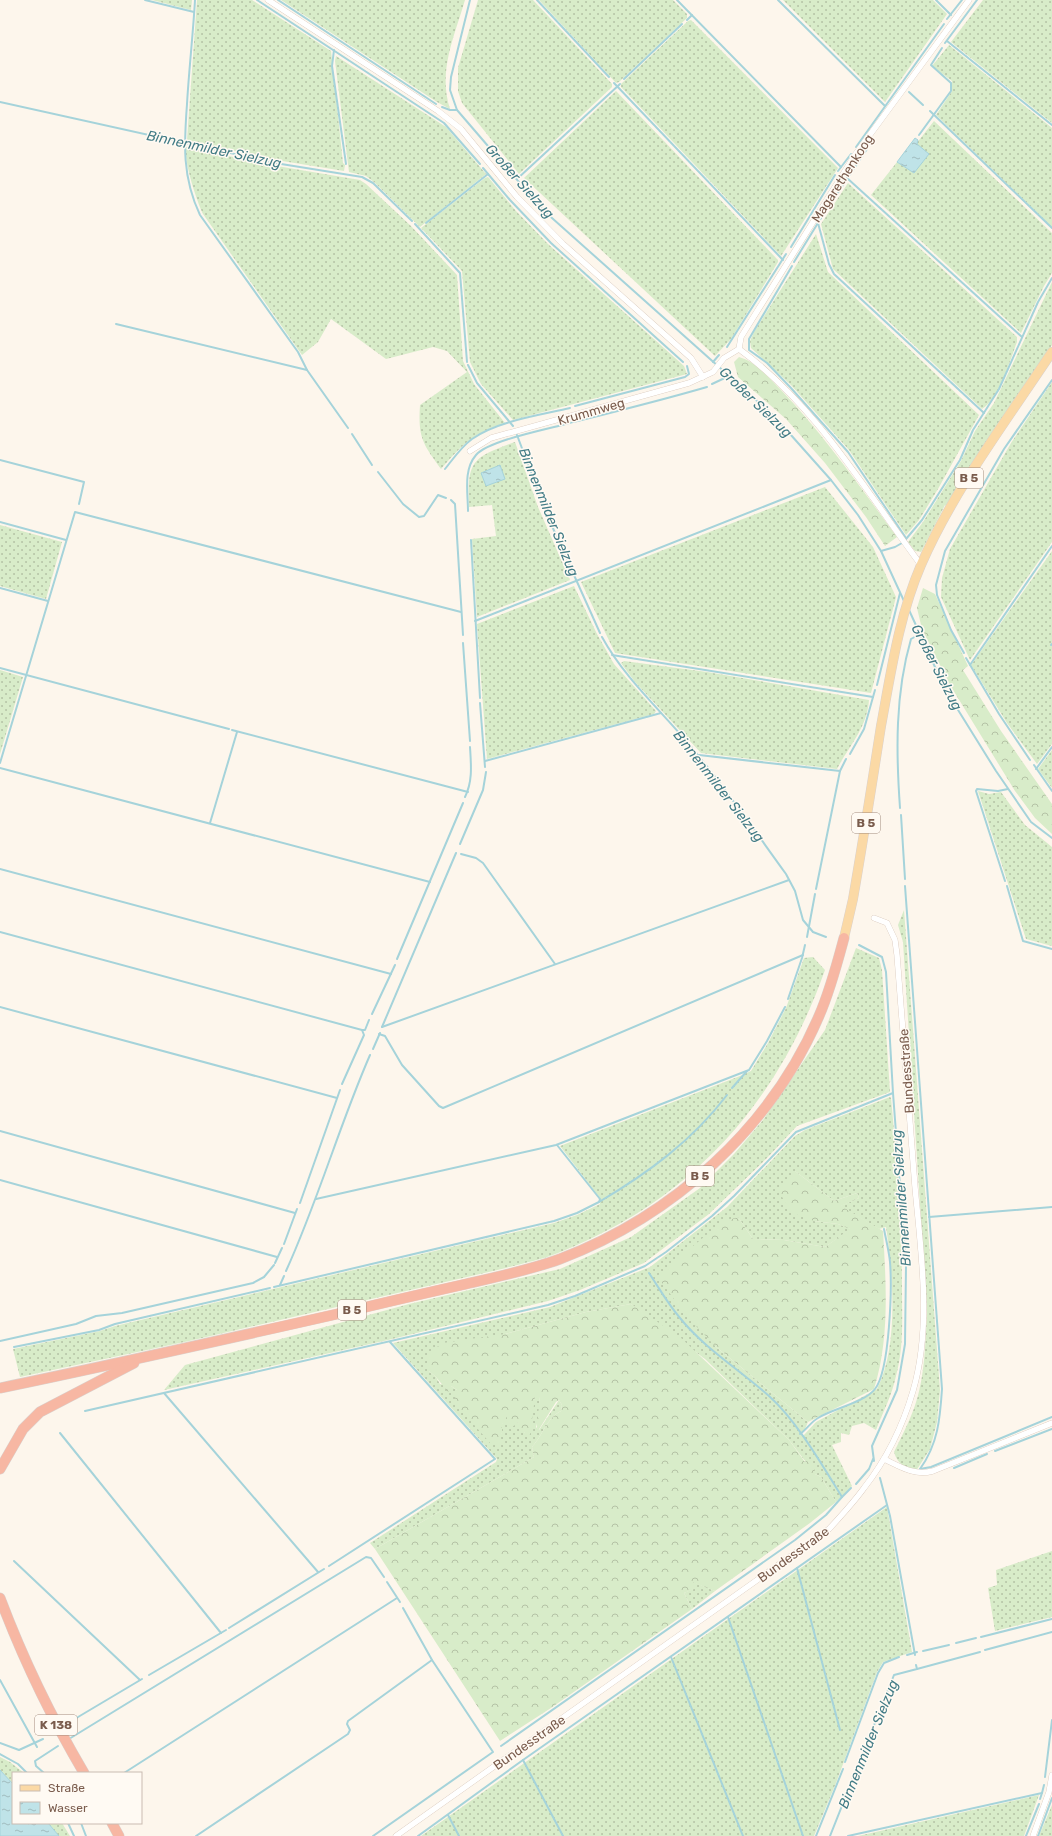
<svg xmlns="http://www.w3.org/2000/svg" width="1052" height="1836" viewBox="0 0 1052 1836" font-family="Rubik,sans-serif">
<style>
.grass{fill:url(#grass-dots);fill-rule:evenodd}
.forest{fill:url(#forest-crowns)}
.water{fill:url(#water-ripples);stroke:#a5d3da}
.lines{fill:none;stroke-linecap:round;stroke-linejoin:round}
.stream{stroke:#a5d3da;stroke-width:2}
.street-casing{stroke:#d1beb0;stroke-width:6}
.primary-casing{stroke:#dad1cd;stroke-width:10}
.highway-casing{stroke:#dad1cd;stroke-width:11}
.street{stroke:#fff;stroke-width:5.5}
.primary{stroke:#fbd9a5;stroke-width:9}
.highway{stroke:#f7b7a3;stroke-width:10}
.labels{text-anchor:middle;stroke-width:3;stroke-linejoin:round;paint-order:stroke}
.shield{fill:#fffaf3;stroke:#a28b7f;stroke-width:1}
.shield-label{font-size:12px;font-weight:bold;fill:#7a5c4d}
.street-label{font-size:13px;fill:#7a5c4d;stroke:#fffaf3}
.water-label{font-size:14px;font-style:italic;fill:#437c86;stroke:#fffaf3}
</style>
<defs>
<pattern id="grass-dots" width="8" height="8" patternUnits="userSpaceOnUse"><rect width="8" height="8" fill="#d8ecc9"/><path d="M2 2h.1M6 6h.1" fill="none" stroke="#b4c2a5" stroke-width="1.8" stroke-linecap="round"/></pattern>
<pattern id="forest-crowns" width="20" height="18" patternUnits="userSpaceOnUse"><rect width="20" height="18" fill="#d8ecc9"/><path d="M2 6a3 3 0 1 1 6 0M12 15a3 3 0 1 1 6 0" fill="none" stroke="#b4c2a5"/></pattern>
<pattern id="water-ripples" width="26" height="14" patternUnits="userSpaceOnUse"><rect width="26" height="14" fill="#bfe3e8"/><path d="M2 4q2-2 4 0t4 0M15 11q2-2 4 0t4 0" fill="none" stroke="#a0bbbe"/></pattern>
</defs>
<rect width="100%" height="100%" fill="#fdf6ec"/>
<g class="grass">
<path d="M152,0H192L191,10Z"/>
<path d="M197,0H252L331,51L343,163L345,165L344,171L270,159L187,140Z"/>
<path d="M281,0H465C454,38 438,70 450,109L437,102Z"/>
<path d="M478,0H533L612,84V87L519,174L462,103L458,91V68Z"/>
<path d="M539,0H673L687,14V18L619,82L616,83Z"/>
<path d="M783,0H933L947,14L885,102Z"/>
<path d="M983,0H1052V123L951,42Z"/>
<path d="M691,20L838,168L781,256L621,87V84L688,21Z"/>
<path d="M949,45L1052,128V227L936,115L952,91V81L932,66Z"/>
<path d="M336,56L446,127L486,174L420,227L374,182L366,176L349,172L335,61Z"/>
<path d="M616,91L778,260V262L731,339L715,356L524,178Z"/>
<path d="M934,121L1052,233V273L1044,286L1021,333L871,195L897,162L914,173L916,144Z"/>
<path d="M186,147L271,165L360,180L366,184L411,226L457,275L463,361L474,384L505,423C473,433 463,444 441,469C422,443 418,437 420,405L467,372L447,351L433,347L386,359L331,319L318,342L302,355L203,214C196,199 184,162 186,147Z"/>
<path d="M488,177L516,211L548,244L684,366L687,374L513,420L481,384L470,362L462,271L421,228L485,178Z"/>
<path d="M848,183L1017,337V342C1010,360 999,399 982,409L833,269L821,224Z"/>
<path d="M816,234L828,272L979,415L938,489L919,520L906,535L849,450L791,385L751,348L750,341L754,332Z"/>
<path d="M1052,282V345L947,506L945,505L921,552L915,551L908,542L923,522L961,461L975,431L994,403Z"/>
<path d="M1052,382V542L970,660L941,597L942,578L950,549L1011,443Z"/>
<path d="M515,442L538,507L570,580L477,617L472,539L496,536L492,505L469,507C467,460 472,458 515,442Z"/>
<path d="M825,487L873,547L896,597L871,693L615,653L581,582Z"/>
<path d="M0,525L62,542L46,599L0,586Z"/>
<path d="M1052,551V744L1037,764L1007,723L971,665Z"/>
<path d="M574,586L597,634L614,664L656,711L654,714L487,759L477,624Z"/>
<path d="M624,661L707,672L869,700C867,728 849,746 837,769L701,753L635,682L621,663Z"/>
<path d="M0,670L23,677L0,754Z"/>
<path d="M1052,750V788L1038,769Z"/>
<path d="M978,791L989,794L1001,792L1025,825L1052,847V946L1026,939Z"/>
<path d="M904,910L940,1390L937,1422L930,1449L916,1471C905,1467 898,1465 894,1452C900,1440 906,1428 911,1416C925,1384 925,1347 927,1313L903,942L898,925Z"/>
<path d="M856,948L879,958L882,970L890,1092L797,1126L767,1158L709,1214L644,1263L580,1290L548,1301L388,1340L164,1390L185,1365L409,1304L560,1269L631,1237L700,1188L734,1154L763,1120L825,1030Z"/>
<path d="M813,957L825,970C778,1103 691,1201 558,1253C541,1260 523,1263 506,1268L189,1341L20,1377L13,1349L100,1331L115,1326L554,1223L577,1215L600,1204V1198L560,1146L740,1076L751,1071L768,1043L786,1008L804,958Z"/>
<path d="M890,1097L891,1098C897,1161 902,1225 902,1289C902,1318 904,1347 896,1376C892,1395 883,1412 876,1430L864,1423L852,1426L849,1435L841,1433V1442L832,1445L852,1486L836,1502L821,1477L815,1474L789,1440L705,1359L631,1304L586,1312L505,1334L429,1371L436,1377L440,1384L451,1386L457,1390V1395L502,1434V1424L507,1414L522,1426L525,1433L535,1397H539C541,1407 539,1417 536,1427L539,1430L559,1400L562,1405L561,1411C546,1419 543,1435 532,1447L534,1457L375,1549L370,1543L496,1462L497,1459L393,1343L550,1307L650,1267L727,1207L795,1136L805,1130ZM795,1171L834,1201L857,1193L859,1198L840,1206L879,1229L886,1227C893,1273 899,1347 877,1389L816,1422L803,1436L801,1433L805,1429L808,1422L715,1346L738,1217L753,1239L784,1240L825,1247L851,1229L838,1224L814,1221Z"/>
<path d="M887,1507L912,1652L883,1662L877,1672L836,1783L814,1836H421Z"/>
<path d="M1052,1551V1617L995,1631L988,1588L997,1585L996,1570Z"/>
<path d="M691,1581L715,1591L692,1609L684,1593L693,1589Z"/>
<path d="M0,1757L10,1762L24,1773H13V1784L0,1770Z"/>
<path d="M1039,1795L1024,1836H858Z"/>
<path d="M1052,1805V1836H1039Z"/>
<path d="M48,1823H62L70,1836H59Z"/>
</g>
<g class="forest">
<path d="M739,357C757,362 769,378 782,391C825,436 860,487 897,537L885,546L866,517L825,463L786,419L738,377L734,362Z"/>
<path d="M923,588L935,594L968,666L963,670L1001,731L1052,804V834L1035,818L1015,791L950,685L922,629L917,608Z"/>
<path d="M795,1171L834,1201L857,1193L859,1198L841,1206L883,1231C886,1283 890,1338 874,1389L808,1422L715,1346L685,1314L657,1276L722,1222L738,1217L753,1239L784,1240L825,1247L850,1229L838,1224L814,1221L790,1212L779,1191Z"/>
<path d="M631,1304L680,1337L789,1440L805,1462L809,1460L815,1468V1474L821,1477L836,1502L810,1523L715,1591L692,1582L694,1589L684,1593L692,1609L551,1708L500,1741L375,1549L534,1457L532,1447C543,1435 546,1419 561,1411L562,1405L559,1400L556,1402L538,1431C534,1423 541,1408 539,1397H535L530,1435L525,1433L517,1422L514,1426L509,1425L507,1415L505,1422L502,1424V1434L499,1433L501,1446L491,1444L454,1402L457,1390L451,1386L452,1393H449L436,1377L429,1371V1352L443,1343L505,1334L586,1312Z"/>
</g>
<g class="water">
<path d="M915,138L918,140L917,144L929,154L914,173L897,162Z"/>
<path d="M500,465L505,479L486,486L481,473Z"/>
<path d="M0,1770L13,1784V1823H48L59,1836H0Z"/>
</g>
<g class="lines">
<g class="stream">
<path d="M145,0L194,12"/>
<path d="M195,0C193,35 189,69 187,104C184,144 182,177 200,215L298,352L307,370L348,428"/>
<path d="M257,0L444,123L480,164"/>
<path d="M278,0L436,104"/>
<path d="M470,0L451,77L450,90L457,110L543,210L774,416L831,480L858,515L881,551L904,601"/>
<path d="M537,0L609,77"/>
<path d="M677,0L841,167"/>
<path d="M778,0L885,106"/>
<path d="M936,0L951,15"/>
<path d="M947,19L962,0"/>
<path d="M687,20L692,15"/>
<path d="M947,41L1052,125"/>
<path d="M945,43L977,0"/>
<path d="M334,50L332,66L346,164"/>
<path d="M624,79L682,24"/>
<path d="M614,83L783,260"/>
<path d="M909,92L923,105"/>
<path d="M0,102L275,163L362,177L373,183L412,221"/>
<path d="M442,107L450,110H457"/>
<path d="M930,111L1052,228"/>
<path d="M919,135L951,91V83L931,65L942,48"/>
<path d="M856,147L944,24"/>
<path d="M483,168L510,200L551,243L683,362"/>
<path d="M838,171L851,154"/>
<path d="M847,178L1022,337"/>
<path d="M517,179L620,84"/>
<path d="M833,200L867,149"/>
<path d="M426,223L488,174"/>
<path d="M818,223L829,264L834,274L984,413"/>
<path d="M415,224L460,273L467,362"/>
<path d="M791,247L835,175"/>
<path d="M794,262L829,205"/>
<path d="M792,266L749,339V350L767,363L791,388L848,452L906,538"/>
<path d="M116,324L307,370"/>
<path d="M727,347L786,254"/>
<path d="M713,362L719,355"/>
<path d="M468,365L477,383L513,426"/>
<path d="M712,384L729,376"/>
<path d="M575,406L685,377L689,374L687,366"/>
<path d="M352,434L372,465"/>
<path d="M517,435L547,515L600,633"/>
<path d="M0,460L84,482L79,504"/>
<path d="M445,469C453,459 461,447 472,439C497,421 540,415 570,408"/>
<path d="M378,472L403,504L419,517L424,516L438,495L446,498"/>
<path d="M451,500L455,504L463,635"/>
<path d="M468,511C468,493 463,470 476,455C488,441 543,430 562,425C610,413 659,401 707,387"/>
<path d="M0,522L66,540"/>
<path d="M906,539L922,520L960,460L973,430L999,389L1038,302L1052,278"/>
<path d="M471,540L480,698"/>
<path d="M881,551L895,547L902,543"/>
<path d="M0,588L48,601"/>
<path d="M909,610L945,689L996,771L1031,822L1052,838"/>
<path d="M475,621L831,480"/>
<path d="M602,637C626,681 666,715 697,754C729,793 757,834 786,874L795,891L803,920L813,932L826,937"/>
<path d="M463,643L470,741"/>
<path d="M1051,645L1052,644"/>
<path d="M964,653L951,630L937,595L936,585L945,551L1004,449L1052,380"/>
<path d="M612,655L873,697"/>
<path d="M966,658L999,714L1030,760"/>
<path d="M970,665L1052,546"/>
<path d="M0,668L229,729"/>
<path d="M877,685L900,593"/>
<path d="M480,703L485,767"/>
<path d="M232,730L468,792"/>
<path d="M850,754L864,729L875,690"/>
<path d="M699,755L840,771"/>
<path d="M485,761L661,713"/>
<path d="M0,763L75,512L461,612"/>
<path d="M1034,765L1052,791"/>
<path d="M0,768L430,882"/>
<path d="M1036,769L1052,747"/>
<path d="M465,797C473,781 471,764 470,747"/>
<path d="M900,808C896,752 895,694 911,639L920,634"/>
<path d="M901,815L905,879"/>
<path d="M210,823L237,732"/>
<path d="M460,844L483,790L486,772"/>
<path d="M461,854L476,858L483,863L555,964"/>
<path d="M0,869L391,974"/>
<path d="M1005,881L976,791L977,789L998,791L1008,789"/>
<path d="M905,886L942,1389C940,1419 938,1444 920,1469"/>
<path d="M1007,886L1023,941L1052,949"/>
<path d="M816,889L840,771L846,759"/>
<path d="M0,932L362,1030H365L369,1020"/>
<path d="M807,937L815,894"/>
<path d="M859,945L882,957L886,972L893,1093L906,1266L905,1344L897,1390L872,1446L874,1461"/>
<path d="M397,959L463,803"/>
<path d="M788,999L802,958L805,945"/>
<path d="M0,1007L337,1098"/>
<path d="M372,1014L395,965"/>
<path d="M382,1027L789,880"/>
<path d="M382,1027L456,853"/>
<path d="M379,1034L385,1036L402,1065L439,1106L443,1108L803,955"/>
<path d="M373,1049L380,1033"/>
<path d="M342,1084L364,1035L362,1030"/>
<path d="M732,1088L747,1071"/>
<path d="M0,1131L295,1213"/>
<path d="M0,1180L277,1257"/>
<path d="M316,1199L556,1145L749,1070L767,1041L785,1007"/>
<path d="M599,1202C648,1173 692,1141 727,1095"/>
<path d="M300,1203L340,1090"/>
<path d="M929,1217L1052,1207"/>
<path d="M284,1244L297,1209"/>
<path d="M275,1263L282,1248"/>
<path d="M286,1271C318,1201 339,1126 370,1055"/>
<path d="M649,1273C659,1288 668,1304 680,1318C705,1349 740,1370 769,1396C797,1421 822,1465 842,1497L851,1488"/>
<path d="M280,1285L284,1276"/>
<path d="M274,1287L554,1221L577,1213L599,1202L600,1199L557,1145"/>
<path d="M0,1341L76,1324L96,1316L122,1313L253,1283L264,1277L274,1265"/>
<path d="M14,1347L99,1330L115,1324L270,1288"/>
<path d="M164,1393L318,1572"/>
<path d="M85,1411L548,1305L575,1296L645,1266L666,1252L712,1216L734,1196L796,1132L893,1093"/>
<path d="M60,1433L221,1633"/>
<path d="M800,1434C807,1429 811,1422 818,1418C834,1408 864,1403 875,1389C890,1370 892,1287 890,1262C889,1251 886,1240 884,1229"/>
<path d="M995,1451L1052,1429"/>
<path d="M954,1468L987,1454"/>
<path d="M920,1469L931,1467L1052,1417"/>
<path d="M880,1478L890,1516L915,1655"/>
<path d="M856,1484L869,1469L873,1459"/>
<path d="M14,1561L140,1680"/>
<path d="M329,1566L495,1459L390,1342"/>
<path d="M797,1568L840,1730"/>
<path d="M387,1582L400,1602"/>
<path d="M728,1617L803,1836"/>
<path d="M229,1628L324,1569"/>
<path d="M981,1637L1052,1619"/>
<path d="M956,1643L976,1638"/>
<path d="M985,1650L1052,1632"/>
<path d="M923,1651L949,1645"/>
<path d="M907,1655L917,1652"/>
<path d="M671,1657L743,1836"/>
<path d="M917,1669L980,1652"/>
<path d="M149,1675L226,1630"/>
<path d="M0,1680L37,1747"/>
<path d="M73,1720L142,1679"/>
<path d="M69,1739L366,1557L371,1558L384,1577"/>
<path d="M0,1743L19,1750L43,1739"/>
<path d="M501,1746L795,1540L826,1515L842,1497"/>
<path d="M0,1754L18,1764L27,1773"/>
<path d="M523,1760L563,1836"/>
<path d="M845,1762L878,1673L884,1663L899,1657"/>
<path d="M44,1773L36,1766L35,1761L58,1746"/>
<path d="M124,1773L397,1598"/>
<path d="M1045,1777L1052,1720"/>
<path d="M1040,1799L1042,1793"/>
<path d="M448,1815L459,1836"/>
<path d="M68,1823L74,1836"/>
<path d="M81,1823L86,1836"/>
<path d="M196,1836L348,1734L350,1730L347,1724L348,1721L432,1660"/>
<path d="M373,1836L493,1752L432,1660L403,1608"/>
<path d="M418,1836L523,1760L887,1505"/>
<path d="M816,1836L843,1769"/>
<path d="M830,1836L894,1675L917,1669L916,1665"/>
<path d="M848,1836L1042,1793L1044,1785"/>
<path d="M1026,1836L1039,1804"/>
<path d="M1038,1836L1052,1798"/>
</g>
<g class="street-casing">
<g id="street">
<path d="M268,0L438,111L461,129L517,197L563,244L691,358L703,377"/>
<path d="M739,349C816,405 865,490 921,565"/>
<path d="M470,451L491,438L689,383L713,372L724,358L739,349L741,337L855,155L969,0"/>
<path d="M884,1459C901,1467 914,1476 933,1471L1052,1423"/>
<path d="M396,1836L829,1529C841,1516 854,1502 864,1488C886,1460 903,1425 913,1391C932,1326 921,1253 915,1187C909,1110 903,1032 897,955L895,940L887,923L874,918"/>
<path d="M1033,1836L1049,1792L1052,1775"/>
</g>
</g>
<g class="primary-casing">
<path id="primary" d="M844,938L853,899C863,841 872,784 881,726C891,672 899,616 921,565C953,491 1007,420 1052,352"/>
</g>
<g class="highway-casing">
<g id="highway">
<path d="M0,1388C116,1364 231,1338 346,1312C386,1302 426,1293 466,1284C497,1277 530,1270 560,1259C673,1216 771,1128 819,1016C830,991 837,964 844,938"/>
<path d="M0,1469L23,1429L40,1412L134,1363"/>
<path d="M0,1598C23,1659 51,1717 84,1773"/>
<path d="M112,1823L119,1836"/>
</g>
</g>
<use href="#street" class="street"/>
<use href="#primary" class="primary"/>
<use href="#highway" class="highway"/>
</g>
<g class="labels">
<g class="shield">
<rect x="955" y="468" width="28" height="20" rx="3"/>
<rect x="852" y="813" width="28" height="20" rx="3"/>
<rect x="686" y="1166" width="28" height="20" rx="3"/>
<rect x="338" y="1300" width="28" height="20" rx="3"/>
<rect x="35" y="1715" width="42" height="20" rx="3"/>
</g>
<g class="shield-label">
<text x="969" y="482">B 5</text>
<text x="866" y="827">B 5</text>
<text x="700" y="1180">B 5</text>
<text x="352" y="1314">B 5</text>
<text x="56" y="1729">K 138</text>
</g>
<g class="street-label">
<text transform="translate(842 178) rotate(-57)" y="5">Magarethenkoog</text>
<text transform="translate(591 411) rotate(-16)" y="5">Krummweg</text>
<text transform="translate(906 1071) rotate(-94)" y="5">Bundesstraße</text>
<text transform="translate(793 1554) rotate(-36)" y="5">Bundesstraße</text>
<text transform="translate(529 1742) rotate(-35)" y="5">Bundesstraße</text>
</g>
<g class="water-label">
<text transform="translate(214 149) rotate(12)" y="5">Binnenmilder Sielzug</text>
<text transform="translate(520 181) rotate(48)" y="5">Großer Sielzug</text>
<text transform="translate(756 402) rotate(44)" y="5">Großer Sielzug</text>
<text transform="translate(549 512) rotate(68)" y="5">Binnenmilder Sielzug</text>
<text transform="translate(937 667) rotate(63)" y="5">Großer Sielzug</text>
<text transform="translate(719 786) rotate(52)" y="5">Binnenmilder Sielzug</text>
<text transform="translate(901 1198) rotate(-94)" y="5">Binnenmilder Sielzug</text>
<text transform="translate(868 1744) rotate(-68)" y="5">Binnenmilder Sielzug</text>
</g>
</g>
<rect x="12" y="1772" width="130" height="52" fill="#fffaf3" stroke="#cabbb1"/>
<rect x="20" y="1785" width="20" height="6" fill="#fbd9a5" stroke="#cabbb1"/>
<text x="48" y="1792" font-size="12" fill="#7a5c4d">Straße</text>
<rect x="20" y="1802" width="20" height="12" fill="url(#water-ripples)" stroke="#cabbb1"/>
<text x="48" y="1812" font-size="12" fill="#7a5c4d">Wasser</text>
</svg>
